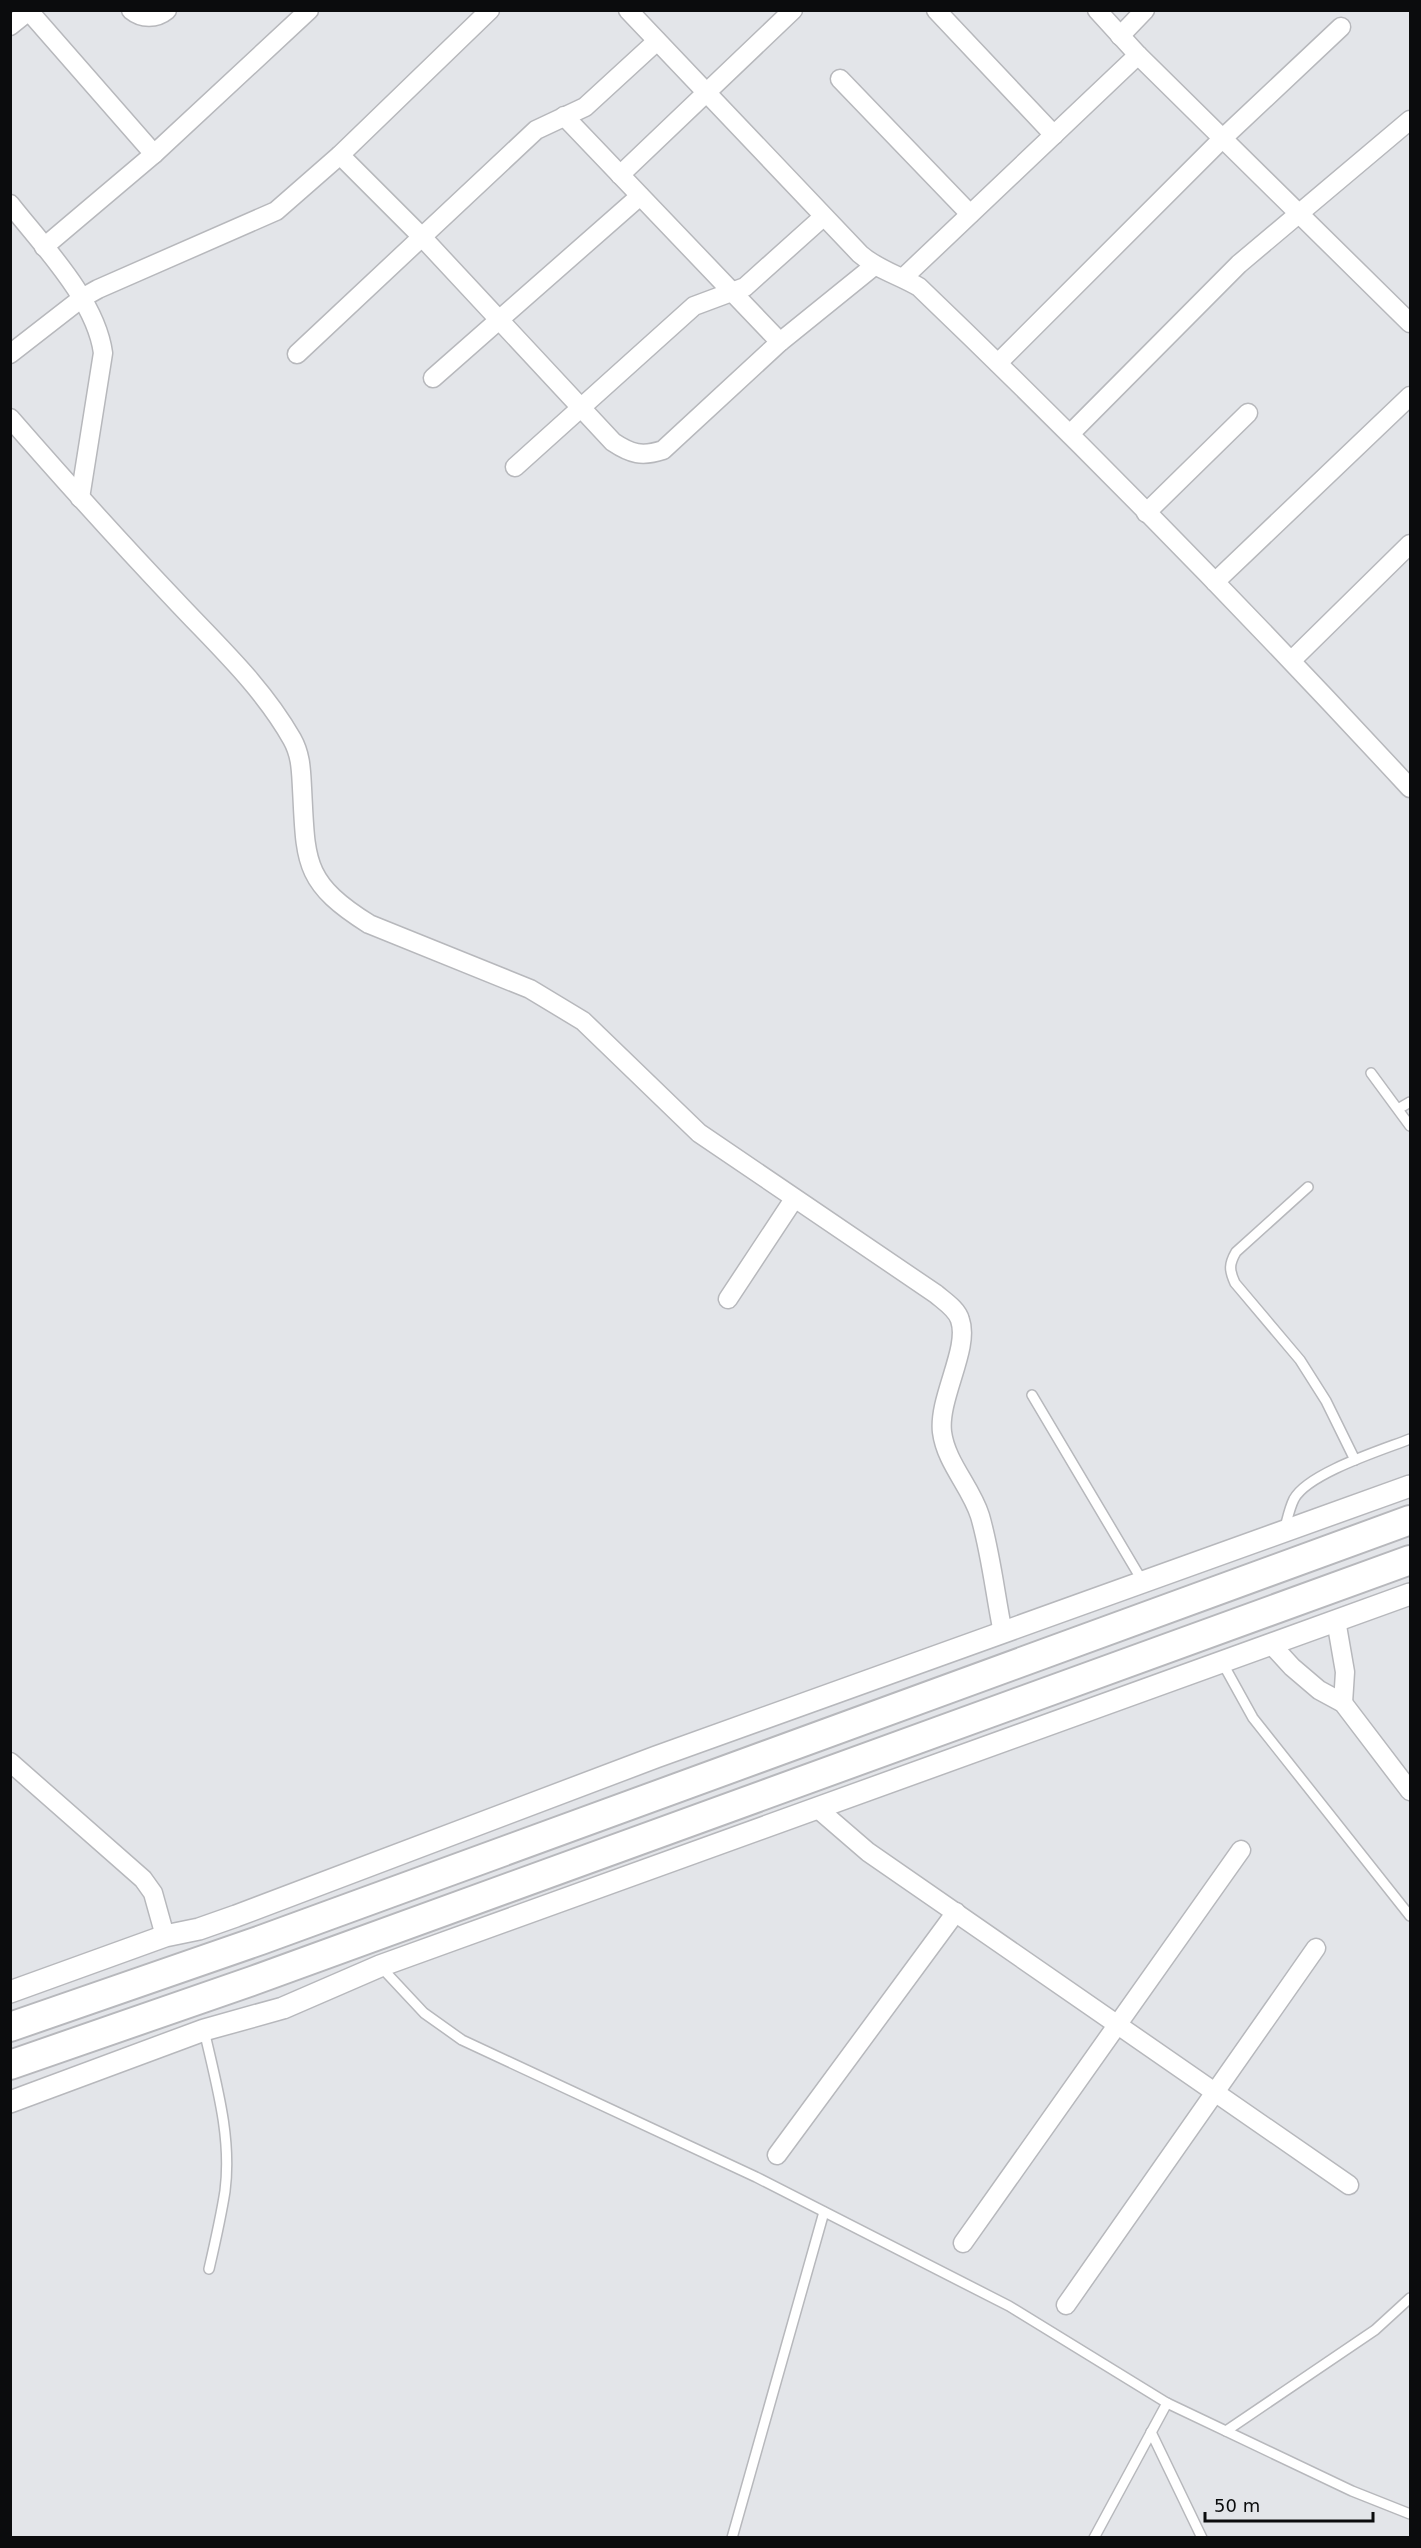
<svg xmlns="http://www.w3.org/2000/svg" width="1421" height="2548" viewBox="0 0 1421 2548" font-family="'DejaVu Sans',sans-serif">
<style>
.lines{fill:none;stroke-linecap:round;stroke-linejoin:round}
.service-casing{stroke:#b7b8bc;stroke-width:12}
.minor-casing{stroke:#b7b8bc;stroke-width:21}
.tertiary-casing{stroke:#b7b8bc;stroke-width:24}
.trunk-casing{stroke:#b7b8bc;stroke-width:32}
.service{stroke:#fff;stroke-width:9}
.minor{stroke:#fff;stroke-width:18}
.tertiary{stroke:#fff;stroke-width:21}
.trunk{stroke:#fff;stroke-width:28}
</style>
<rect width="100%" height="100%" fill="#e3e5e9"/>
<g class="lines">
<g class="service-casing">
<g id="service">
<path d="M1371,1073L1410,1126"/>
<path d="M1398,1109L1410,1102"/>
<path d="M1308,1187L1236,1252C1229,1264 1229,1270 1235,1283L1300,1360L1326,1401L1355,1460"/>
<path d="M1032,1395L1143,1582"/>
<path d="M1284,1531C1287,1521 1289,1509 1294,1499C1308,1473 1382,1450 1410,1439"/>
<path d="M1222,1662L1253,1718L1410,1916"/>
<path d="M380,1966L424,2013L462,2040L756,2177L1009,2306L1167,2403L1352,2491L1410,2514"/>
<path d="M204,2030C216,2083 232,2137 225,2191C221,2217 215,2243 209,2269"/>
<path d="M1226,2431L1375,2330L1410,2298"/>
<path d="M1151,2432L1202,2538"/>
<path d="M732,2538L824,2212"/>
<path d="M1094,2538L1167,2403"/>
</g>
</g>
<g class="minor-casing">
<g id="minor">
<path d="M28,10L154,154"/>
<path d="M131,10C142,19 156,19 167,10"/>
<path d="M628,10L860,254C878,270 899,275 919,287C1088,449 1251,616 1410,788"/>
<path d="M936,10L1054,135"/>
<path d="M1097,10L1138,55L1410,323"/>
<path d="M10,26L30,10"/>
<path d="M1120,36L1145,10"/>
<path d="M840,79L970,214"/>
<path d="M564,116L780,342"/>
<path d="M340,155L422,237L613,442C631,454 642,457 663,450L780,342L874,266"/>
<path d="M620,175L793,10"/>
<path d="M10,204C43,246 96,300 103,353L80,498"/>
<path d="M44,247L154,154L309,10"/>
<path d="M903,278L1138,55"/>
<path d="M10,354L82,298L98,289L276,211L340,155L490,10"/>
<path d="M297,354L536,130L585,107L657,41"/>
<path d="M998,363L1223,138L1341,27"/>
<path d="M433,378L640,196"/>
<path d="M10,418C64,480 119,541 175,600C217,645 262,686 292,739C301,755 301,770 302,788C306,861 302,882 369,924L530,989L583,1021L699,1133L936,1294C944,1301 957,1309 960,1320C970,1348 938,1398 942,1432C946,1463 971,1487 980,1516C991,1554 995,1594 1003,1633"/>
<path d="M1070,434L1239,264L1410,120"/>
<path d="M515,467L694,306L745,287L823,217"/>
<path d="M1146,513L1248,413"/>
<path d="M1215,582L1410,396"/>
<path d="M1292,660L1410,544"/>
<path d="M728,1299L794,1199"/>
<path d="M1336,1620L1345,1672L1343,1703"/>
<path d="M1271,1644L1292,1667L1319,1690L1343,1703L1410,1791"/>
<path d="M10,1762L143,1879L153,1893L165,1936"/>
<path d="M817,1808L868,1852L1349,2185"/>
<path d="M777,2155L956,1912"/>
<path d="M963,2243L1241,1850"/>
<path d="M1066,2305L1316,1948"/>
</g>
</g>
<g class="tertiary-casing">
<g id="tertiary">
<path d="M10,1992L165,1936L199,1929L236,1916L656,1757L1410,1486"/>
<path d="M10,2102L204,2030L283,2008L380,1966L1410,1594"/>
</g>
</g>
<g class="trunk-casing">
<g id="trunk">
<path d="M10,2027L261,1940L1410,1520"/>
<path d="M10,2065L252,1981L1410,1560"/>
</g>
</g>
<use href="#service" class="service"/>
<use href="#minor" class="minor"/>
<use href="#tertiary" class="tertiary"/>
<use href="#trunk" class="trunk"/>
</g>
<rect width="1421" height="2548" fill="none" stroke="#0b0c0d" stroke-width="24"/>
<path d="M1205 2512v9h168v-9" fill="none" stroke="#0b0c0d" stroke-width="3"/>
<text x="1214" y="2512" font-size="18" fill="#0b0c0d" stroke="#e3e5e9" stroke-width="4.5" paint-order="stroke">50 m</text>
</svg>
